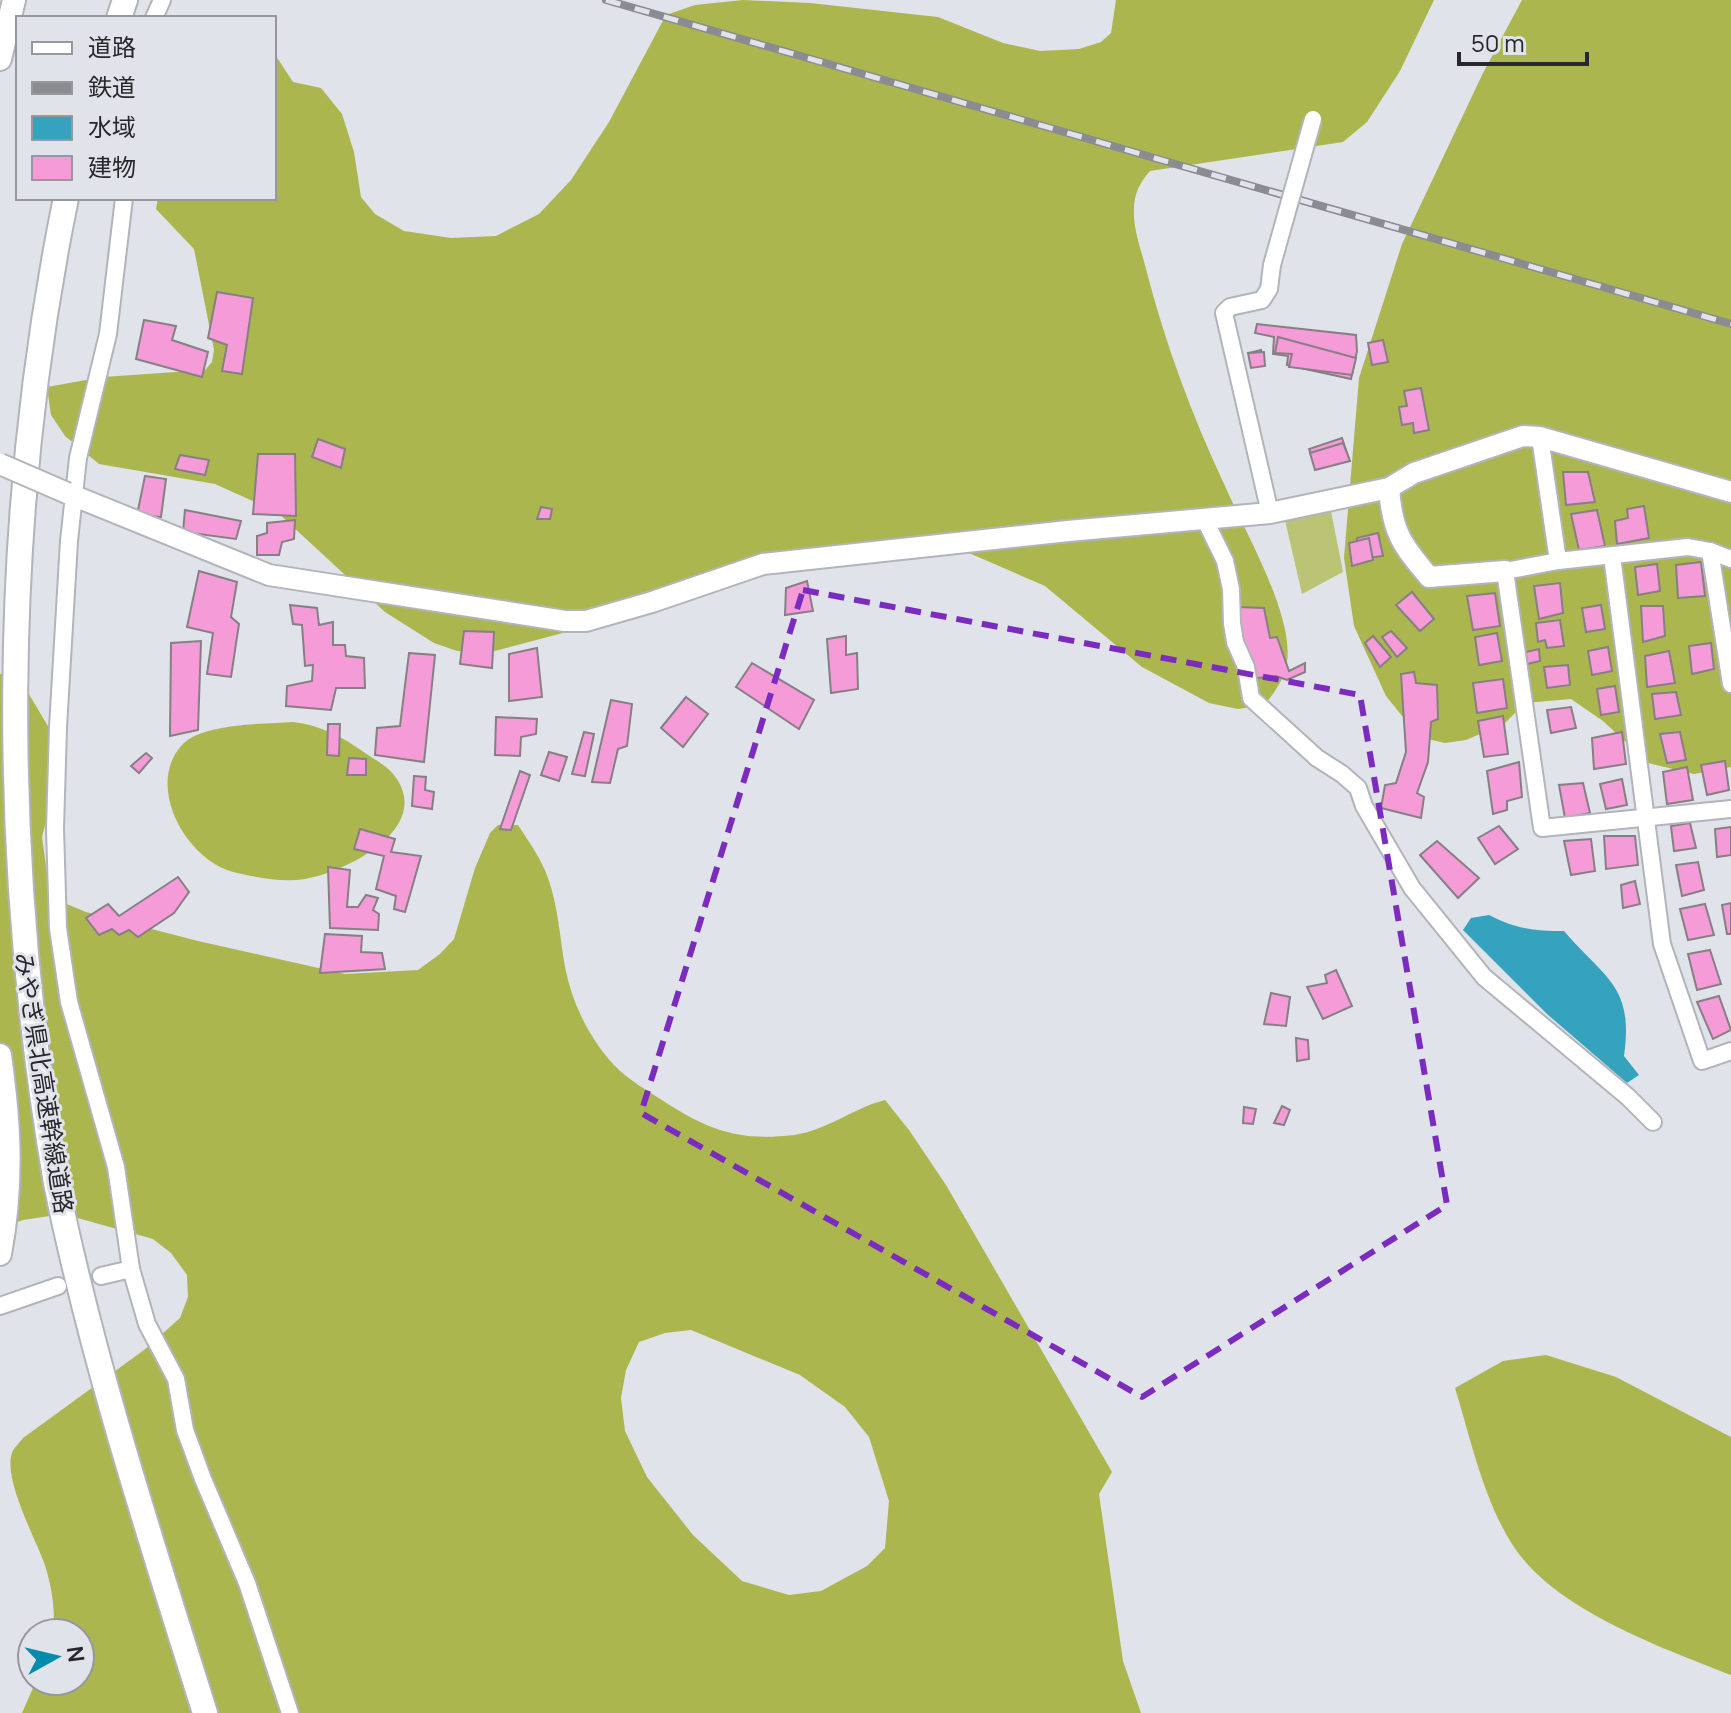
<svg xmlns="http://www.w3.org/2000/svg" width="1731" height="1713" viewBox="0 0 1731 1713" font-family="Manrope,'Noto Sans JP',sans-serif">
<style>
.green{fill:#bbc475}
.forest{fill:#acb64e;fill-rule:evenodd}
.water{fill:#35a3bd}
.building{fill:#f59cd8;stroke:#867f83;stroke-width:2}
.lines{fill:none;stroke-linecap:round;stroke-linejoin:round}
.minor-casing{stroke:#b2b4bb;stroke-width:20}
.tertiary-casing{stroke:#b2b4bb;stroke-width:24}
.secondary-casing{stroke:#b2b4bb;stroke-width:26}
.primary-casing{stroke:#b2b4bb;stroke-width:28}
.minor{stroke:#fff;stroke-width:16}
.tertiary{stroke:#fff;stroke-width:20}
.secondary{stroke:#fff;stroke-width:22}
.primary{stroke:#fff;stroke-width:24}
.rail-casing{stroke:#8a8c91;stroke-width:8}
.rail{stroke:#e0e3ea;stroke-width:5;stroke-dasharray:15;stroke-linecap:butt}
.minor-bridge-casing{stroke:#b2b4bb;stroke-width:20;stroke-linecap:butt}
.tertiary-bridge-casing{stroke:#b2b4bb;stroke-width:24;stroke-linecap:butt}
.minor-bridge{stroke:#fff;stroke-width:16}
.tertiary-bridge{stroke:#fff;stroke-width:20}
.marked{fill:none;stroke:#7b2cbf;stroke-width:6;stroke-dasharray:16 10;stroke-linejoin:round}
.labels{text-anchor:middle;stroke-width:6;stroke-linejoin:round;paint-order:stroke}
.street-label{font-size:24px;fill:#27282b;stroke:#e0e3ea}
</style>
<rect width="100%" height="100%" fill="#e0e3ea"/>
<path class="green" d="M1331,511L1343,572L1302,594L1284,516Z"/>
<g class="forest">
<path d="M743,0L810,3L938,17L1003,43L1040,51L1079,49L1101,42L1111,33L1116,0H1434L1400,71L1367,122L1343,142L1150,171C1140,182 1134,194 1134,209C1133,229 1141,249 1146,269C1165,343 1192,416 1225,486C1244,530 1294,615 1287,662C1285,679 1274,692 1265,705L1238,709L1209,703L1142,667L1045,586L969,553L918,543L831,555L668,605L487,653L457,651L434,643L385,612L277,512L215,484L99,464L65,436L51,415L47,387L103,377L205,370L212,362L214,350L194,249L156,209L158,198H274V53L293,82L321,88L342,114L354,152L361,197L375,214L404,231L451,238L496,236L539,214L571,180L609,122L666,15L695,5Z"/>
<path d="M1522,0H1731V767L1694,774L1648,763L1603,721L1571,699L1525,703L1505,723L1466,740L1445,743L1419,737L1386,696L1354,626L1344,558L1359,378L1402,244L1483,73Z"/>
<path d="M0,674H17L52,733L49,810L42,837L48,881L57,900L86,912L198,941L345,974L418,970L440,954L454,939L475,868L490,833L498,825H518C529,842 541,858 548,878C558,906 560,938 565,967C572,1003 589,1038 614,1065C628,1080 650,1092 668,1104C712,1132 742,1141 794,1135C828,1130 853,1108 885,1100L909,1130L946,1185L1112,1472L1099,1494L1123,1661L1141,1713H22L36,1681H80V1633H53C56,1610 51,1581 43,1560C34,1536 3,1478 12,1453C13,1449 20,1442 23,1438L144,1350L180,1318L188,1297L187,1275L171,1253L153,1239L63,1214L23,1220L0,1228ZM691,1330L800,1375L845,1407L869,1437L889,1501L885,1548L867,1566L821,1591L789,1595L742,1581L693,1535L647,1477L625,1431L621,1398L626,1370L639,1342L665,1333Z"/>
<path d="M293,722C320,725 343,737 365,753C374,759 387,766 394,775C435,828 346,872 305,879C282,883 255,877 233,872C185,859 145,785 182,745C202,723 265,724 293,722Z"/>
<path d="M1546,1355L1616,1377L1731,1437V1675C1661,1647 1554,1610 1512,1544C1483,1498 1471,1440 1455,1388L1503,1361Z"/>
</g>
<path class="water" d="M1489,915C1516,929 1534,931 1564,931C1605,979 1634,985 1624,1056L1639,1075L1627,1083L1547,1014L1463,930L1471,918Z"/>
<g class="building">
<path d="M217,292L253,298L242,374L222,371L227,345L208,338Z"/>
<path d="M144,320L176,326L172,340L208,352L202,377L136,359Z"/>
<path d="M1257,324L1356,335L1357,351L1351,379L1287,365L1288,356L1273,354L1274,337L1255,333Z"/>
<path d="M1278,337L1356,358L1352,375L1289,367L1292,354L1275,353Z"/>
<path d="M1383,340L1388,362L1372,365L1368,343Z"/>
<path d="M1261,350L1263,363L1252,366L1249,353Z"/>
<path d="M1264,352L1265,366L1251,368L1248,353Z"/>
<path d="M1421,388L1429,430L1414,433L1413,423L1402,425L1399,407L1407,406L1404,391Z"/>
<path d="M1342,438L1349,459L1317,469L1309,449Z"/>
<path d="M318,439L345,449L341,468L312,457Z"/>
<path d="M1343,443L1350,461L1315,470L1310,453Z"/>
<path d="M258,454H295L296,516L253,514Z"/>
<path d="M180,455L209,460L205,475L175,469Z"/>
<path d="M1563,472H1588L1595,502L1566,505Z"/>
<path d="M145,476L166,479L161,517L137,515Z"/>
<path d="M1644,506L1649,538L1617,544L1615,521L1628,518L1627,509Z"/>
<path d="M541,507L552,509L550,519H537Z"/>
<path d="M185,510L241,521L236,539L183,532Z"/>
<path d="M1597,510L1605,546L1579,550L1571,514Z"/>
<path d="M295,520L294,539L282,542L279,555H257V536L267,533V523Z"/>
<path d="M1378,533L1383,556L1359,559L1357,538Z"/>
<path d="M1369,538L1373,560L1352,566L1349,543Z"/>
<path d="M1701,562L1705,596L1678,598L1676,565Z"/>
<path d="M1657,564L1660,591L1638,595L1635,567Z"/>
<path d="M199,571L237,582L231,617L239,624L231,677L207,674L213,633L187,627Z"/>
<path d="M807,581L813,611L785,615L786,588Z"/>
<path d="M1560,583L1563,613L1539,619L1534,586Z"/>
<path d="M1412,592L1434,619L1420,631L1396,605Z"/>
<path d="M1495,593L1500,626L1473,630L1467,596Z"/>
<path d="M290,605L317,608L319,625L333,622V645H345L346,656L364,658L365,688H336L331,710L286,706L287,686L312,681L313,665L305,666L302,625L293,624Z"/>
<path d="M1601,605L1605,629L1586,632L1582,608Z"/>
<path d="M1641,606H1663L1665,636L1643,642Z"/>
<path d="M1238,607L1264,608L1270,638L1277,637L1289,671L1305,663V672L1287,680L1276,676L1257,678L1245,650Z"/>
<path d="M1560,620L1564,646L1547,648L1545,640L1538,642L1536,623Z"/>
<path d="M464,631L494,632L492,668L460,664Z"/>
<path d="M1391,631L1407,648L1397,657L1382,637Z"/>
<path d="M1497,633L1502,661L1479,665L1475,637Z"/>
<path d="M846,636V655L857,653L858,689L831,693L827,639Z"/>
<path d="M1373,636L1391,657L1380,667L1365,643Z"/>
<path d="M201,641L198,730L170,736L171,643Z"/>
<path d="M1711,643L1714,669L1692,674L1689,646Z"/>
<path d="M1608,647L1612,671L1592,675L1588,651Z"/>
<path d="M537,648L542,697L509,701V654Z"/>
<path d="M1539,649L1540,661L1527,664L1526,652Z"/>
<path d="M1669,651L1675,683L1647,687L1645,656Z"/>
<path d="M409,653L435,655L424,762L375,755L377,728L400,726Z"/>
<path d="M752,663L814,700L799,729L736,687Z"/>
<path d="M1568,665L1570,685L1547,688L1544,667Z"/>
<path d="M1414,672L1416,683L1437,685L1438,719L1431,722L1428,762L1417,793L1424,797L1421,818L1381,808L1385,785L1396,783L1406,752L1401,674Z"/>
<path d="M1503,679L1507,708L1477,713L1473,683Z"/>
<path d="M1615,686L1619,712L1601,715L1597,689Z"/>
<path d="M1676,692L1681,715L1655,719L1652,694Z"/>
<path d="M686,697L708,714L683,747L661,728Z"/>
<path d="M611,700L632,704L627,746L618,749L610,783L592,782Z"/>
<path d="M1571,707L1576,728L1551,733L1547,710Z"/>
<path d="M1503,716L1508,754L1484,757L1478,721Z"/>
<path d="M496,717L537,719L536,734L521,737L520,756L495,755Z"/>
<path d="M328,724H340L339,756L327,755Z"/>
<path d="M584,732L594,734L585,776L572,774Z"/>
<path d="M1622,732L1626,764L1594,769L1592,738Z"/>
<path d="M1680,732L1686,760L1667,763L1660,734Z"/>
<path d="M549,752L567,757L559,781L541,775Z"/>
<path d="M146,753L152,758L139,773L131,766Z"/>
<path d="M349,758L366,759V775H347Z"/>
<path d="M1725,761L1729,790L1707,795L1701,765Z"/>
<path d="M1519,762L1522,797L1507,801V810L1493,814L1487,771Z"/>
<path d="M1687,767L1693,800L1667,804L1663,772Z"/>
<path d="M520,771L530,775L511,830L500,829Z"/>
<path d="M414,776L426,777L425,790L434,792L432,809L412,806Z"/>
<path d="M1622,779L1627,805L1606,809L1600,784Z"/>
<path d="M1583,783L1590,813L1565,818L1559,785Z"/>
<path d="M1690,823L1696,848L1674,851L1671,826Z"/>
<path d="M1499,826L1518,849L1495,864L1478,838Z"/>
<path d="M1731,827V855L1717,857L1715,829Z"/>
<path d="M360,829L395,839L391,852L421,856L405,912L394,909L396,896L376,889L384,856L354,849Z"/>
<path d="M1604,836H1635L1638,865L1606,869Z"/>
<path d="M1591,839L1595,871L1571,875L1564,841Z"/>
<path d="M1437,841L1479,878L1458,898L1420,855Z"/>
<path d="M1698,862L1704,890L1682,896L1676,865Z"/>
<path d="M328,867L350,870L347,907H358L366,895L378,898L373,910L379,914L378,930L330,928Z"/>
<path d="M178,877L189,892L174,913L138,937L129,930L119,935L112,929L99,935L86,918L108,904L119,916Z"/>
<path d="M1635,881L1640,904L1623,908L1621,885Z"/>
<path d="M1731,903V934H1727L1722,905Z"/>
<path d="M1705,904L1714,935L1688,940L1680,909Z"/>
<path d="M325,934L362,936L361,952L382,953L385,969L320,973Z"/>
<path d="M1710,950L1721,984L1697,990L1688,954Z"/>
<path d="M1336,970L1352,1006L1323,1019L1307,987L1327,983L1325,975Z"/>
<path d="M1271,993L1290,997L1286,1026L1264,1024Z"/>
<path d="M1719,996L1731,1030L1713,1039L1697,1002Z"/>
<path d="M1296,1038L1308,1040L1309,1059L1297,1061Z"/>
<path d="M1282,1106L1290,1110L1284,1125L1274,1123Z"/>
<path d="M1244,1107L1256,1109L1253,1124L1243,1123Z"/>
</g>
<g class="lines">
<g class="minor-casing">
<g id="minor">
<path d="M154,18L162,0"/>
<path d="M124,198L108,334L78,458L69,541L58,727L55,829L58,928L69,1002L116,1167L131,1269L147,1324L176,1379L185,1430L203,1479L247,1583L290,1713"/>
<path d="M1540,437L1558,561"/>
<path d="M1270,513L1224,313L1230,307L1262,300L1269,289L1272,265"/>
<path d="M1204,518L1225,561L1231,589L1232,623L1235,642L1246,667L1251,698L1317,758L1342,774L1358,788L1364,806L1412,888L1484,977L1628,1097L1653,1122"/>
<path d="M1710,551L1731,684"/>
<path d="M1612,556L1662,944L1702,1061L1731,1051"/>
<path d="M1731,559L1710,551L1688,547L1558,561L1505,571L1542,828L1731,809"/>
<path d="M101,1276L131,1269"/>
<path d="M0,1306L58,1286"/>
</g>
</g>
<g class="tertiary-casing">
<g id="tertiary">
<path d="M1389,488C1392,532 1402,545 1429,577L1505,571"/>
<path d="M67,493L269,575L565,621H586L652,602L763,564L1068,531L1270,513L1389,488L1414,473L1523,436L1540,437L1731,492"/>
</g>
</g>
<g class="secondary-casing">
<g id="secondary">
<path d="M0,59L14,0"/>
<path d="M0,1055C10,1125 13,1184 0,1254"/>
</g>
</g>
<g class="primary-casing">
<g id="primary">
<path d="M119,18L125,0"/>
<path d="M66,198C0,520 0,859 56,1183C93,1363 150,1538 205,1713"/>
</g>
</g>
<use href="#minor" class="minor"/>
<use href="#tertiary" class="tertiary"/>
<use href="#secondary" class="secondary"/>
<use href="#primary" class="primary"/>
<g class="rail-casing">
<path id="rail" d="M606,0L1731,324"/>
</g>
<use href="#rail" class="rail"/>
<g class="minor-bridge-casing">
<path id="minor-bridge" d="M1272,265L1313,119"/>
</g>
<g class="tertiary-bridge-casing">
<path id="tertiary-bridge" d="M0,464L67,493"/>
</g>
<use href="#minor-bridge" class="minor-bridge"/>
<use href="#tertiary-bridge" class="tertiary-bridge"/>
</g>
<path class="marked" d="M803,590L1360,695L1447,1205L1142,1397L641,1113Z"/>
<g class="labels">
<g class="street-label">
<text transform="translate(43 1083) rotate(81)" y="8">みやぎ県北高速幹線道路</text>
</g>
</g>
<rect x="16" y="16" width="260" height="184" fill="#e0e3ea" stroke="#96989e" stroke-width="2"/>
<rect x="32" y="42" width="40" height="12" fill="#ffffff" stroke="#96989e" stroke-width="2"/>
<text x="88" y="56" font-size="24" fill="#27282b">道路</text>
<rect x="32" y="82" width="40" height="12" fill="#8a8c91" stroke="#96989e" stroke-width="2"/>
<text x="88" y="96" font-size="24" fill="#27282b">鉄道</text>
<rect x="32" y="116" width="40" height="24" fill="#35a3bd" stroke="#96989e" stroke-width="2"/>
<text x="88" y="136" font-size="24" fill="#27282b">水域</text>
<rect x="32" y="156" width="40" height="24" fill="#f59cd8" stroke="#96989e" stroke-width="2"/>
<text x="88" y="176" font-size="24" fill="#27282b">建物</text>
<g transform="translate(56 1657) rotate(82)"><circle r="38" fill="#e0e3ea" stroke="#96989e" stroke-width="2"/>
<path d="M0-6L14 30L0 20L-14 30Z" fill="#028baa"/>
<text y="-12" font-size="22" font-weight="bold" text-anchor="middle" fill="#27282b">N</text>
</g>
<path d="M1459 52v12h128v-12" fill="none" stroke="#27282b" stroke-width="4"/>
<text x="1471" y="52" font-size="24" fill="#27282b" stroke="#e0e3ea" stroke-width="6" paint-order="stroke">50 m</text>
</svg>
